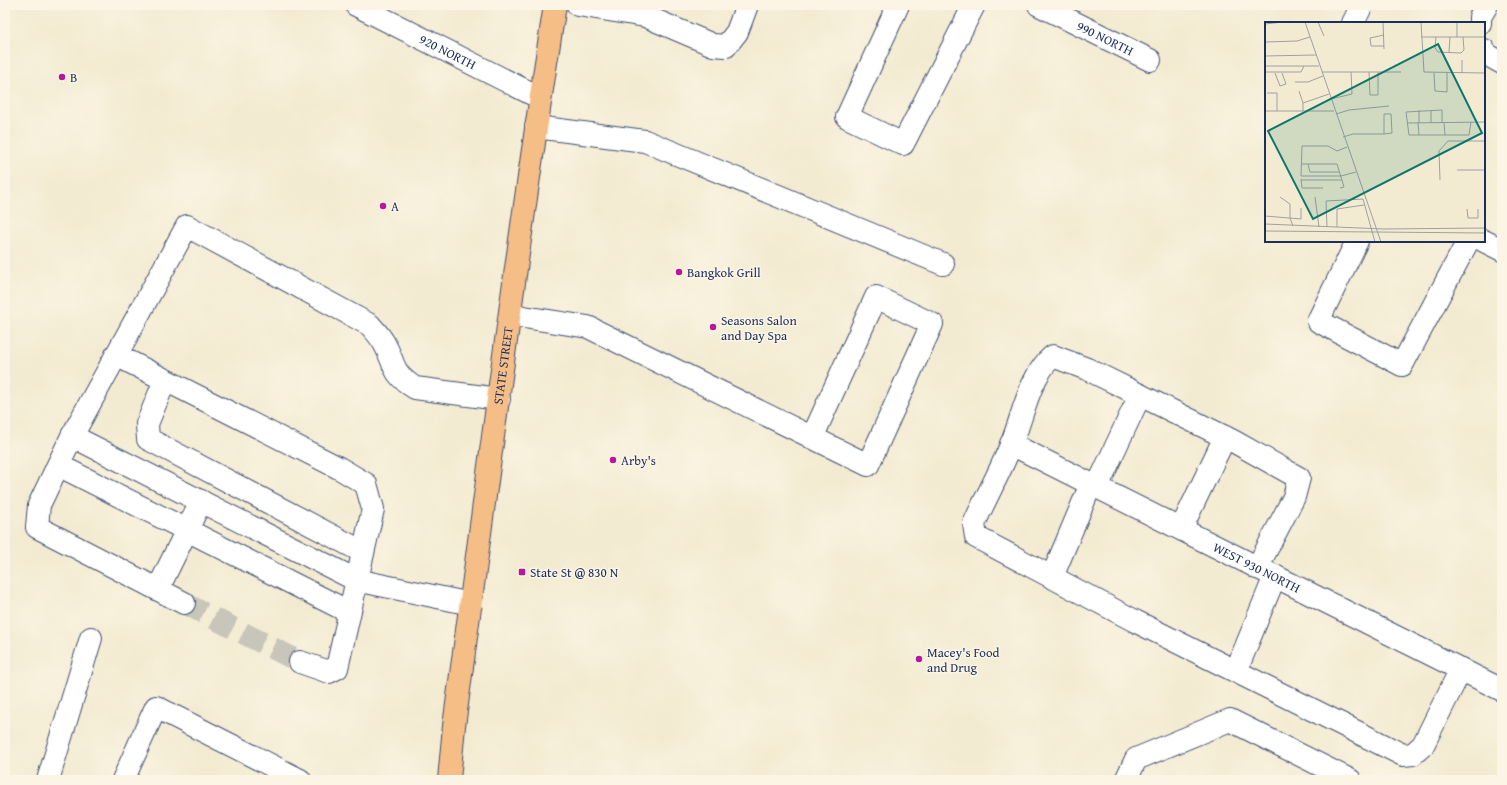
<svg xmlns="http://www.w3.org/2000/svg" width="1507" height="785" viewBox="0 0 1507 785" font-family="'Gentium Book Plus',serif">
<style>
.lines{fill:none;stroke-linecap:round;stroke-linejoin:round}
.minor-tunnel{stroke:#c8c5ba;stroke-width:22;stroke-dasharray:22 11;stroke-linecap:butt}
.minor-casing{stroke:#3b4b6f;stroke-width:24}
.major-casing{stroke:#3b4b6f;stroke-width:24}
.minor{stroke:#fff;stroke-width:22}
.major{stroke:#f6be87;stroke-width:22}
.poi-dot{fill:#b5179e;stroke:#fcf5e5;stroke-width:1.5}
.labels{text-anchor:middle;stroke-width:3;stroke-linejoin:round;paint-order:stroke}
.street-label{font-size:13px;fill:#1b2f5e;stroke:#fcf5e5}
.poi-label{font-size:13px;fill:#1b2f5e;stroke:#fcf5e5;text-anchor:start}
.inset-road{fill:none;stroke:#9da0a3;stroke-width:1}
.view{fill:#0f766e;fill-opacity:0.15;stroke:#0f766e;stroke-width:2}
.inset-edge{fill:none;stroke:#1b2f5e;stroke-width:2}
</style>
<rect width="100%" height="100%" fill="#fcf5e5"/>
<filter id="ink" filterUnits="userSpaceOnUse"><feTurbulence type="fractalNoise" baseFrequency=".025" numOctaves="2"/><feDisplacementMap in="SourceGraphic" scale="8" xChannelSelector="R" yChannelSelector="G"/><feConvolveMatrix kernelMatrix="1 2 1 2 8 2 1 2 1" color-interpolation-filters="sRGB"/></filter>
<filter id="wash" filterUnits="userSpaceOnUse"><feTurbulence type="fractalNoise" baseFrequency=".012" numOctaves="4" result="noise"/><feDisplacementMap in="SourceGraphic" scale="16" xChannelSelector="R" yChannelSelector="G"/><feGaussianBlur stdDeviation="0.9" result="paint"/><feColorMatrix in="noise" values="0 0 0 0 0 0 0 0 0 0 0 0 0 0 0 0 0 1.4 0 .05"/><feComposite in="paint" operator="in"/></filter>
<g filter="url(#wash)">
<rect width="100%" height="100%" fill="#f3ebd1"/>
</g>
<g filter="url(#ink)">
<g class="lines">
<path class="minor-tunnel" d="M184,603L300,662"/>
<g class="minor-casing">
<g id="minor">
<path id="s1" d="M356,5L540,98"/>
<path d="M578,5L645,16L713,45L726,46L737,32L747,5"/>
<path d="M898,5L847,117L903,144L974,5"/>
<path id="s2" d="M1039,5L1150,60"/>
<path d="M1353,23L1362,5"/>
<path d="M1480,23V17L1487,5"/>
<path d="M1484,50L1486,54L1502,63"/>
<path d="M536,127L645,141L943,264"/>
<path d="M1357,241L1318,321L1402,365L1468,241"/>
<path d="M1484,241L1502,250"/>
<path d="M511,315L588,327L868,465L932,324L876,297L812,438"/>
<path d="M116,355L339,468L366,484L373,509L337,668L329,672L300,662"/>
<path d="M165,380L147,424L148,439L363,552"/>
<path d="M72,436L39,505L37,527L184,603"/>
<path id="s3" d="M1011,444L1502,690"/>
<path d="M58,465L349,612"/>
<path d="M1097,487L1140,395"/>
<path d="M1181,529L1225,437"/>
<path d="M1257,568L1294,497L1299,478L1233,441L1140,395L1087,369L1053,356C1029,376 1023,417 1011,445C1000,472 986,497 974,524L976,537L1135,621L1403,755L1413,754L1423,745L1461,669"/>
<path d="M1052,577L1091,484"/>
<path d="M158,589L201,501"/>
<path d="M471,604L356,580L72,436L187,226L370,325C375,331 380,336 384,343C396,364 390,372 415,388L499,399"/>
<path d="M1236,671L1275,576"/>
<path d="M48,780L91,638"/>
<path d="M123,780L156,707L300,780"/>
<path d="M1126,780L1136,759L1230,720L1350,780"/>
</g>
</g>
<g class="major-casing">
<g id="major">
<path id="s4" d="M449,780L454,726C487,485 517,245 555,5"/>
</g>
</g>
<use href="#minor" class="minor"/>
<use href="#major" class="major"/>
</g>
</g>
<g class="poi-dot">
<circle cx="62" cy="77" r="4"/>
<circle cx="383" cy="206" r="4"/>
<circle cx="679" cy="272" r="4"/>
<circle cx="713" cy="327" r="4"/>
<circle cx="613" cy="460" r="4"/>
<rect x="518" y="568" width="8" height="8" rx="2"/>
<circle cx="919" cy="659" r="4"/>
</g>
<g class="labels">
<g class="street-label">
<text dy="5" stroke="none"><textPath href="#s2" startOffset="74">990 NORTH</textPath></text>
<text dy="5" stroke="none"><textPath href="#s1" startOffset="103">920 NORTH</textPath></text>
<text dy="5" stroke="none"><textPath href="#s4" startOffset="418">STATE STREET</textPath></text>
<text dy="5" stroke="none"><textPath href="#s3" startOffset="275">WEST 930 NORTH</textPath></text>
</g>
<g class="poi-label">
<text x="70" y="82">B</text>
<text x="391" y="211">A</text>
<text x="687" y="277">Bangkok Grill</text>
<text x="721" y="325">Seasons Salon<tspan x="721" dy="15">and Day Spa</tspan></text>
<text x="621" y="465">Arby's</text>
<text x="530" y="577">State St @ 830 N</text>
<text x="927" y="657">Macey's Food<tspan x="927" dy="15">and Drug</tspan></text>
</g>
</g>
<g transform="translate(1265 22)">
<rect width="220" height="220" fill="#f3ebd1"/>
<path class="inset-road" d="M40,0L116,220M53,0L59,14M156,0L159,50L220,51M192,0V15M0,2L18,0M119,13L105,16L106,24H119M156,15H220M171,15L170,26L173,30L196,31L199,28L198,15M0,20L32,19L45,15M119,27L118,0H129M184,30L185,15M0,34L51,33M197,38V51M0,44H54M0,50H36L39,44M57,50H136M104,50L105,73H113V50M10,51L15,64L21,62L17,51M169,51L170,69L182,70V51M30,60H43L58,54M34,69L38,81M2,71H12V89M0,72V85M66,77L87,72L86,50M154,88V101M166,88V101M0,89H69M38,89V81L64,72M71,92L84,88L124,84M142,101L220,100M153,101L154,113M177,101V88L141,90L144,113H204L206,100M179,101L180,113M78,115L88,112H119L127,111L126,92H119V112M82,125L72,129L63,124H37L36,154H76L91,150M36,142H72L79,165L75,166M43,142L45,150H75M192,148H220M36,157L37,166H58M36,158H77M175,158L174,129L183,119H220M15,175L25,182V196L28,204M50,175L54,205M98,177L110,220M202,187L203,196H213V187M0,194L36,197V186M0,202L119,207L220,206M62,205L61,179L98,177M72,205V187L99,183M0,209L220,211"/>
<path class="view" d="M173,22L217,111L48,197L3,109Z"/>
<rect width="220" height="220" class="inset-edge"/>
</g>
<rect width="1507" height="785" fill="none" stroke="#fcf5e5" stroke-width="20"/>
</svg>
